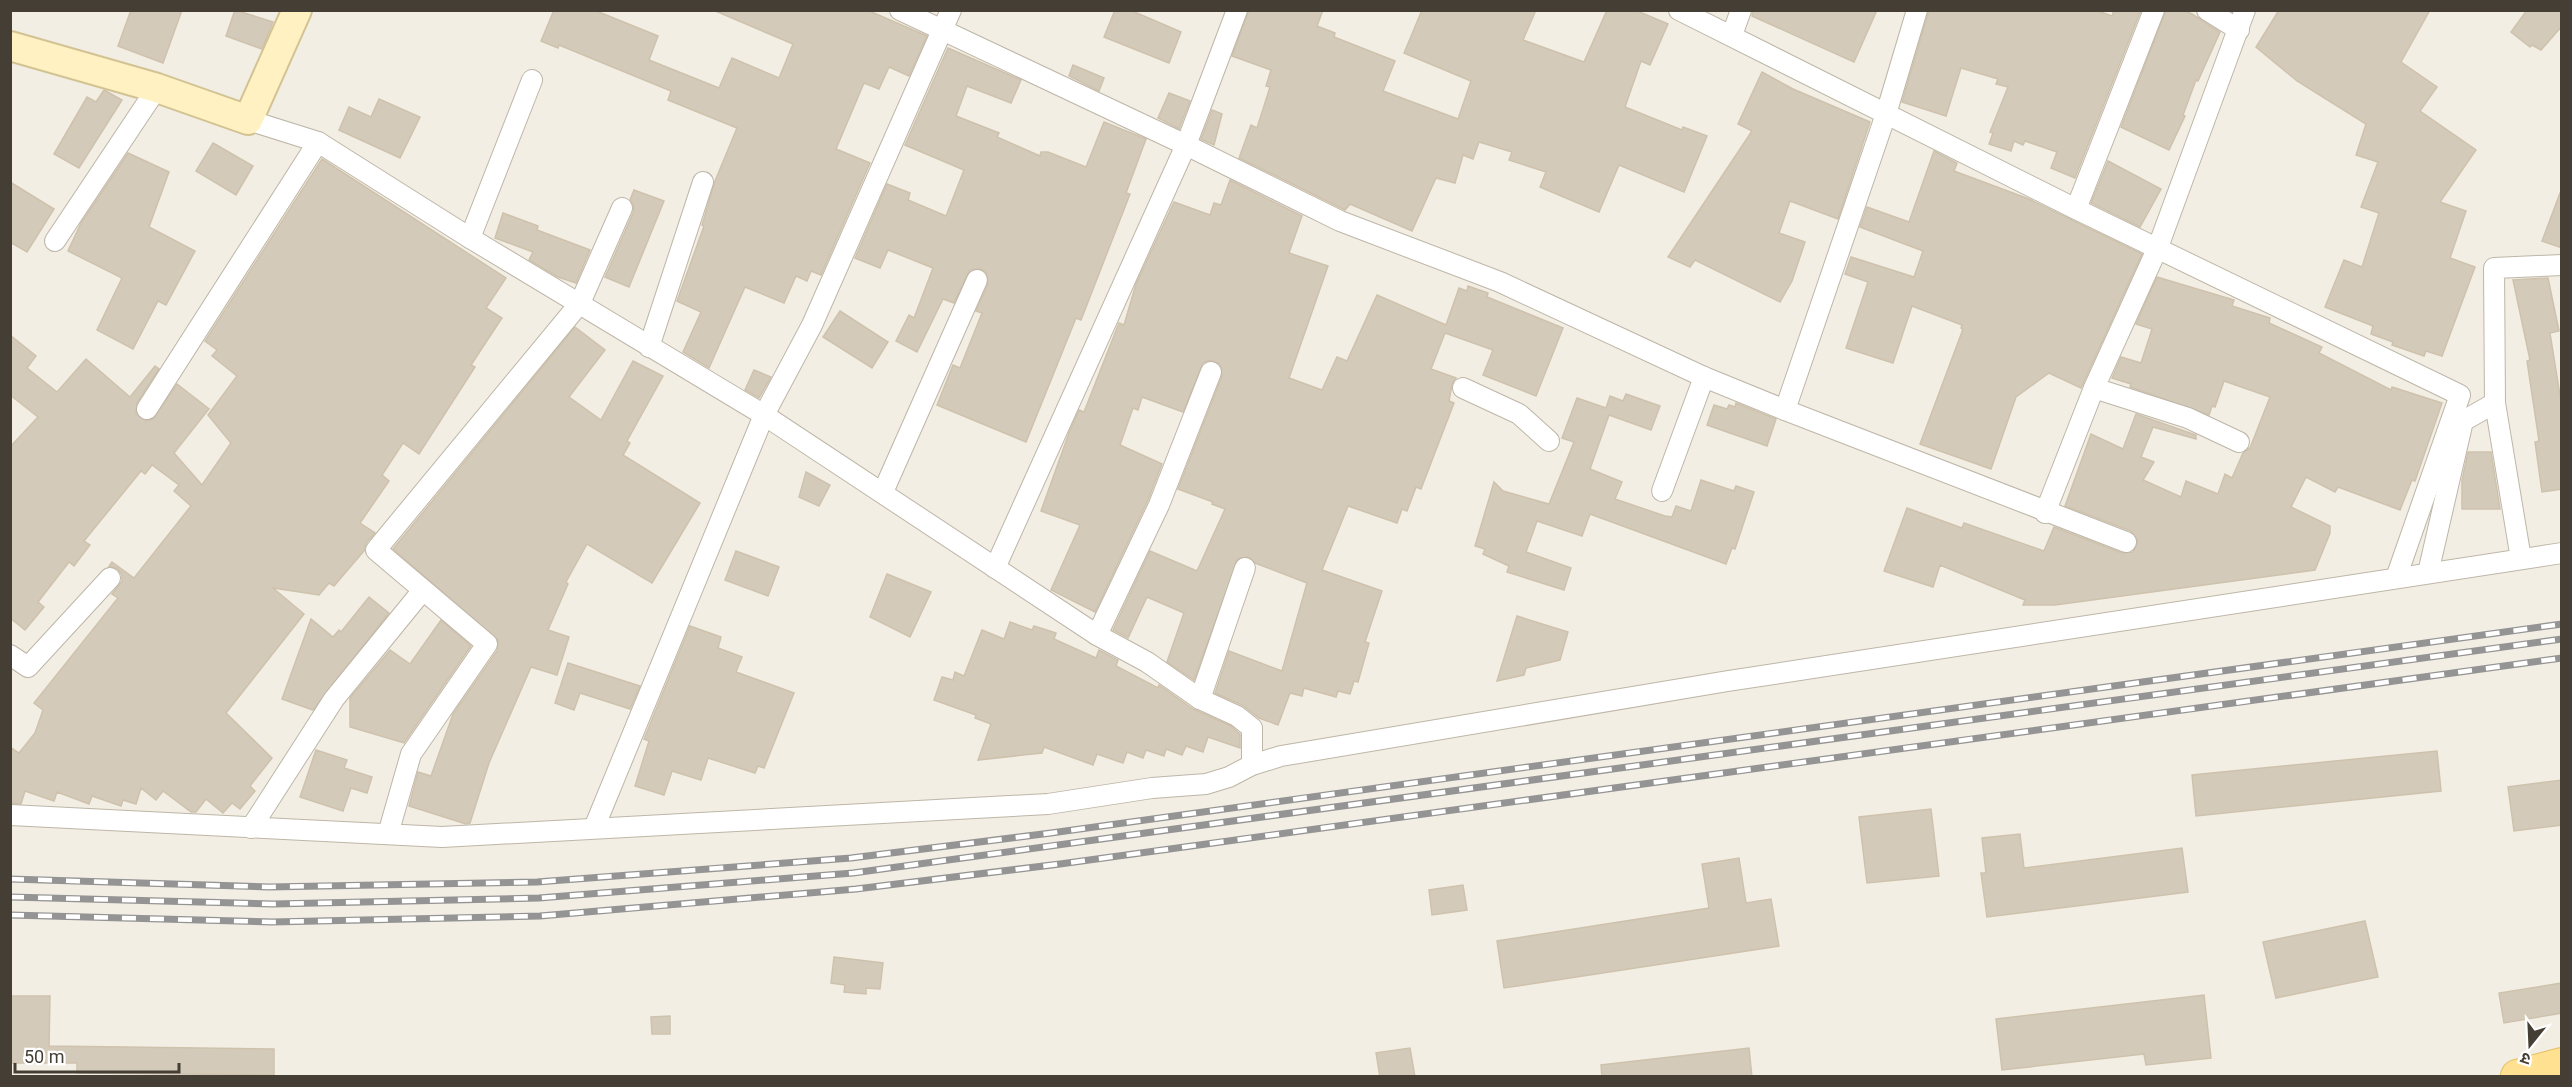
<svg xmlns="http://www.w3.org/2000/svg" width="2572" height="1087" viewBox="0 0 2572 1087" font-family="Roboto,'Noto Sans Devanagari',sans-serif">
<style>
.building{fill:#d4cab9;stroke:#cfc2ad;stroke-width:1.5}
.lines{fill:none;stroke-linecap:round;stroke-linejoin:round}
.street-casing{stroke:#beb6a7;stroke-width:22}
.secondary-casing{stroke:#d3c393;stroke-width:32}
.primary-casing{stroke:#e5bf60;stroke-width:34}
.street{stroke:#fff;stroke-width:20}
.secondary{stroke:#fff1c2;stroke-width:28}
.primary{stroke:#ffe191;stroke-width:32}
.rail-casing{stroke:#949494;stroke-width:7}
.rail{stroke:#fff;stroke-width:4.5;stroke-dasharray:14;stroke-linecap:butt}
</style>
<rect width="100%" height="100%" fill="#f2eee4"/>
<g class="building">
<path d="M131,10H182L163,63L118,46Z"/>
<path d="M235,10L273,22L262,49L226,36Z"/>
<path d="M554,10H594L658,36L649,60L719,88L732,58L779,78L793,44L713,10H867L927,36L909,76L889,67L879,89L864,83L836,149L870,163L821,275L811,271L807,281L796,276L784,303L745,287L709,368L683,352L701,312L677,301L704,226L702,225L715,181L737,128L668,100L671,91L559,45L558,48L541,41Z"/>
<path d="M1115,10H1130L1181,32L1169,63L1104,37Z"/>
<path d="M1249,10H1323L1317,26L1335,33L1334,37L1395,61L1383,91L1458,119L1471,81L1404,53L1422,10H1536L1523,40L1584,62L1607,10H1635L1668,24L1650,65L1641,61L1625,107L1682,130L1683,127L1707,136L1684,192L1619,165L1599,212L1540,187L1546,172L1509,160L1512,152L1479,142L1473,159L1463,155L1455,183L1436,178L1412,231L1350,204L1345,210L1239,158L1251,125L1257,128L1270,87L1266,86L1271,70L1232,56Z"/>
<path d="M1753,10H1877L1854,62L1752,16Z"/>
<path d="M1929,10H2095L2112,16L2114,10H2141L2075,178L2051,168L2057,152L2025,141L2023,145L2014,141L2011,151L1989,144L1993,133L1990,132L2008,87L1996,84L1998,79L1961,68L1946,116L1902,102Z"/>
<path d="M2166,10H2183L2192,14L2220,32L2198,81L2196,80L2183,115L2185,116L2169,150L2121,127Z"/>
<path d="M2279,10H2430L2401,62L2437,87L2420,111L2476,150L2440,202L2466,211L2450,258L2475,267L2442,356L2426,351L2424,356L2392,345L2393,342L2371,334L2373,326L2325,307L2344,260L2362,267L2379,213L2361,207L2378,162L2356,155L2366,124L2297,81L2256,47Z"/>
<path d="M2527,10H2562V26L2541,50L2532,45L2530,47L2511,32Z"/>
<path d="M948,48L1021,80L1011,103L967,86L956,116L999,133L997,137L1040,156L1041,152H1048L1086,167L1104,122L1146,139L1126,193L1130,194L1081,320L1076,318L1026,442L937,405L953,365L960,368L982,313L976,311L988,284L986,273L981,269L970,270L954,303L943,299L917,352L896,341L909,315L914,318L933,268L888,250L880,268L855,258L887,184L910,193L908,200L946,216L964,170L905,145Z"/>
<path d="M1073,65L1104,78L1099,91L1069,76Z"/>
<path d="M1762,72L1793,89L1870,122L1838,219L1790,201L1779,233L1805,242L1792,281L1780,302L1695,260L1690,267L1668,257L1752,131L1738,124Z"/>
<path d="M104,90L122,100L79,168L54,154L87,97L96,102Z"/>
<path d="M1169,93L1190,101L1179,129L1158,118Z"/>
<path d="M379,99L420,117L400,158L339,130L349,107L371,117Z"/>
<path d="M1212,110L1222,114L1214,145L1201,139Z"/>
<path d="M213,143L253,166L236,195L196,171Z"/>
<path d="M1934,151L1957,163L1954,171L2029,199L2142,254L2081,388L2049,373L2016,397L1991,469L1920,444L1963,329L1961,328L1962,325L1912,306L1893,363L1846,348L1868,282L1845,274L1851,257L1914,277L1923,251L1860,227L1867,207L1909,222Z"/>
<path d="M128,153L169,172L149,227L195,251L166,305L158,301L133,349L97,330L122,278L68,251L81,223Z"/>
<path d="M322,159L506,278L486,308L502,318L471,365L475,367L419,454L403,443L382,475L389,481L360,523L375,533L366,543L364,551L334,586L329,583L319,595L273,588L304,614L226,713L272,758L250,786L255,791L240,809L232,803L223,813L206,799L196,812H191L163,791L156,800L141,788L136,804L123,800L121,806L92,796L89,804L57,792L54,801L25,791L21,804L10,803V747L19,753L35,733L43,710L34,703L118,598L112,594L122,581V575L118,569L109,566L112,562L134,578L191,506L174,491L179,485L152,465L145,474L141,471L84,541L90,545L74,566L69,562L38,602L44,607L25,630L10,618V447L38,417L10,395V335L36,356L27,368L57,392L86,359L130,397L155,366L159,369L137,403L136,414L146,421L153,419L177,384L209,409L174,453L202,485L231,443L208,415L237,376L212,356L217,350L205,341Z"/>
<path d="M2108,161L2161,189L2140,227L2091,203Z"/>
<path d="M1230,180L1302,216L1289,253L1328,266L1289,378L1322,390L1337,357L1347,361L1377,295L1446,325L1459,288L1467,291L1468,286L1488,293L1487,297L1563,328L1536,396L1483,375L1493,350L1445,333L1431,369L1456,378L1452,384L1449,401L1454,403L1421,489L1416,487L1407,511L1402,509L1397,523L1348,506L1322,570L1382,591L1365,642L1369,643L1358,682L1354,681L1350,694L1338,691L1336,697L1304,688L1302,696L1290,693L1278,725L1259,718L1242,705L1215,693L1229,651L1282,671L1307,583L1255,563L1248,557L1238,559L1194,680L1167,662L1184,613L1147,597L1128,638L1113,630L1150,551L1197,571L1225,509L1212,504L1213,502L1178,489L1222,376L1220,364L1210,360L1203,363L1183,412L1142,397L1138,410L1133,408L1120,445L1162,464L1148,500L1095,612L1051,590L1080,525L1041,511L1069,433L1079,410L1084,412L1119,323L1124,325L1136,284L1174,202L1210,215L1214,203L1221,205Z"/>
<path d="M10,182L54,209L27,252L10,242Z"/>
<path d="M634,190L664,201L629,287L605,277L633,213L634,206L630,200Z"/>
<path d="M2560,193H2562V248L2542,241Z"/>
<path d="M503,213L538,226L537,230L590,250L576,283L558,277L529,260L533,252L495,238Z"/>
<path d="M2157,277L2234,300L2232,306L2270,318L2269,323L2322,347L2319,353L2391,390L2392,387L2442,403L2415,481L2412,480L2400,510L2338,487L2335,492L2306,477L2291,507L2330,526V533L2315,570L2055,605H2023L2025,600L1940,565L1933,587L1884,571L1907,508L1962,528L1964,523L2044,551L2054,527L2122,553L2133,552L2138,541L2131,531L2065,506L2091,434L2123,449L2136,414L2196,435V439L2153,427L2141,457L2154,462L2143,480L2181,497L2186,481L2218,494L2225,474L2232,478L2243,453L2250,448L2270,397L2224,381L2215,407L2212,406L2209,415L2130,387L2131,384L2112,378L2121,357L2141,363L2152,329L2136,324Z"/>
<path d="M2548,278L2559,331L2550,333L2562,408V489L2542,492L2535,442L2539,441L2527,361L2530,360L2513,280Z"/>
<path d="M840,311L888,342L872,368L823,337Z"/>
<path d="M575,327L605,350L569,397L601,420L633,361L663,376L627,441L630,443L623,455L700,503L652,583L587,544L566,582L568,584L548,630L569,637L557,675L531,667L489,763L470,823L466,824L409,806L418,772L431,776L453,714L497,651L498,640L393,549Z"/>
<path d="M754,370L771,377L759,398L745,390Z"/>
<path d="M1626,394L1660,406L1651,430L1609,415L1590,469L1622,482L1615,499L1665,516L1672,517L1676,506L1691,511L1701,480L1734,491L1736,486L1754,492L1735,549L1732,548L1726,564L1590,514L1582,536L1537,521L1526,552L1571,568L1564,590L1507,572L1509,566L1483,554L1485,549L1475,546L1494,482L1503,491L1549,504L1574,442L1562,438L1577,398L1606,408L1610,396L1623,401Z"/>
<path d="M1736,403L1776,419L1767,446L1707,425L1714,405L1727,409L1729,405L1735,407Z"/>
<path d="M2468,452H2491L2500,509H2462V480Z"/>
<path d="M806,472L830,485L819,506L799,497Z"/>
<path d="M736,551L779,567L768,596L725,580Z"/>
<path d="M887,574L931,592L910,637L870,617Z"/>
<path d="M369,597L389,613L313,710L282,699L311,619L333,637L339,630L341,632Z"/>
<path d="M1517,616L1568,632L1560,660L1526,668L1524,675L1497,681Z"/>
<path d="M441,620L471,646L404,743L350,727V698L390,650L410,664Z"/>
<path d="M1010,622L1032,630L1034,626L1056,633L1054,639L1096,658L1099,650L1118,660L1116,666L1158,688L1159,685L1193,709L1231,726L1240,734V748L1208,737L1203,752L1186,746L1182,755L1166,749L1164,756L1146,750L1143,758L1127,752L1123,763L1097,754L1093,765L1044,747L1042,753L978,760L991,724L975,718L976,715L934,700L942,677L953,680L955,672L964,676L982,630L1004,639Z"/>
<path d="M690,626L721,637L718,648L742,657L736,672L794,693L764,768L758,766L755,773L708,758L701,780L672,771L664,795L635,786L649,741L644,739Z"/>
<path d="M568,663L640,686L630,709L580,693L574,710L555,703Z"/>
<path d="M316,750L347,760L344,768L372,777L367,793L351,788L343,811L300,797Z"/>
<path d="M2437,751L2441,791L2196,816L2192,775Z"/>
<path d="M2562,780V825L2514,831L2508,787Z"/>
<path d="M1931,809L1939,876L1867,883L1859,817Z"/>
<path d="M2020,834L2024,868L2182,848L2188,892L1987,917L1981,873H1986L1982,838Z"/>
<path d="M1739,858L1746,903L1771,899L1779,946L1504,988L1497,941L1709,908L1702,864Z"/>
<path d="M1463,885L1467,910L1432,915L1429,890Z"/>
<path d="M2365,921L2378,977L2276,998L2263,942Z"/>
<path d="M834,957L883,963L880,989L866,988V994L844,992L845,985L831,983Z"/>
<path d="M2562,983V1013L2504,1023L2499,993Z"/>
<path d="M2204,995L2211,1058L2146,1065L2144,1054L2002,1070L1996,1019Z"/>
<path d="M10,996H50L49,1046L274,1049V1075L77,1073V1063H10Z"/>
<path d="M670,1016V1034H652L651,1017Z"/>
<path d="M1410,1048L1415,1077H1380L1376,1053Z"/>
<path d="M1749,1048L1752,1077H1602L1601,1065Z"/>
</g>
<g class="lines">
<g class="street-casing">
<g id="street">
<path d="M900,10L1186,145L1340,221L1500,282L1704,377L1785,410L2126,542"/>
<path d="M1679,10L2076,209L2460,395L2396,578"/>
<path d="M2207,10L2239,30"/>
<path d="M1732,35L1741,10"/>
<path d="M248,120L318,142L470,238L764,415L1097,635L1147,662L1200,699L1237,716L1252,728V765"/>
<path d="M2076,209L2154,10"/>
<path d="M470,238L532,80"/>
<path d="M55,241L157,88"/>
<path d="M649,347L703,182"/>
<path d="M1463,388L1519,414L1549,441"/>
<path d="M2094,388L2188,418L2239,442"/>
<path d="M147,409L318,142"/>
<path d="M1785,410L1886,114L1917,10"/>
<path d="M1662,491L1704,377"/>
<path d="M883,492L977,280"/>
<path d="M2045,513L2094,388L2158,247L2245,10"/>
<path d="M2521,559L2495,403L2494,268L2562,265"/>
<path d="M995,568L1186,145L1237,10"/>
<path d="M2428,573L2463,421L2495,403"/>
<path d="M1097,635L1159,505L1211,372"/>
<path d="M10,655L28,667L110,578"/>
<path d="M1200,699L1245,568"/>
<path d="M10,815L442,837L1048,804L1152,788L1206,784L1229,777L1252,765L1281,756L1728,681L2562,553"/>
<path d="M251,828L334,699L423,590"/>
<path d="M594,828L764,415L812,325L951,10"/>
<path d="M388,834L411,754L487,644L376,550L580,303L622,208"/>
</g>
</g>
<g class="secondary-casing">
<path id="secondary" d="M10,46L157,88L248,120L297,10"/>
</g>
<g class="primary-casing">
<path id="primary" d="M2517,1076L2562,1064"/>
</g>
<use href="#street" class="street"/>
<use href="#secondary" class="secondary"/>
<use href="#primary" class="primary"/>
<g class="rail-casing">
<g id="rail">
<path d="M10,879L269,887L537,882L851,858L1051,833L2562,624"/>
<path d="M10,897L273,904L539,898L853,873L2562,639"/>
<path d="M10,915L272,922L540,916L856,889L1060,864L2562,658"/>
</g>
</g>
<use href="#rail" class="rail"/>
</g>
<rect width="2572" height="1087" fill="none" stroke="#453e34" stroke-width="24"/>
<g transform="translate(2530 1045) rotate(198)" stroke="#ffffff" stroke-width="4.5" paint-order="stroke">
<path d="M0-4.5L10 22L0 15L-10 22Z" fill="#453e34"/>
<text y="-9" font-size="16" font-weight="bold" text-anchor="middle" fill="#453e34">उ</text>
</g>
<path d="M15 1063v9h164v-9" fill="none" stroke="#453e34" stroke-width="3"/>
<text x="24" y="1063" font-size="18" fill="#453e34" stroke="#ffffff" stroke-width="4.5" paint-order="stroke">50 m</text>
</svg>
